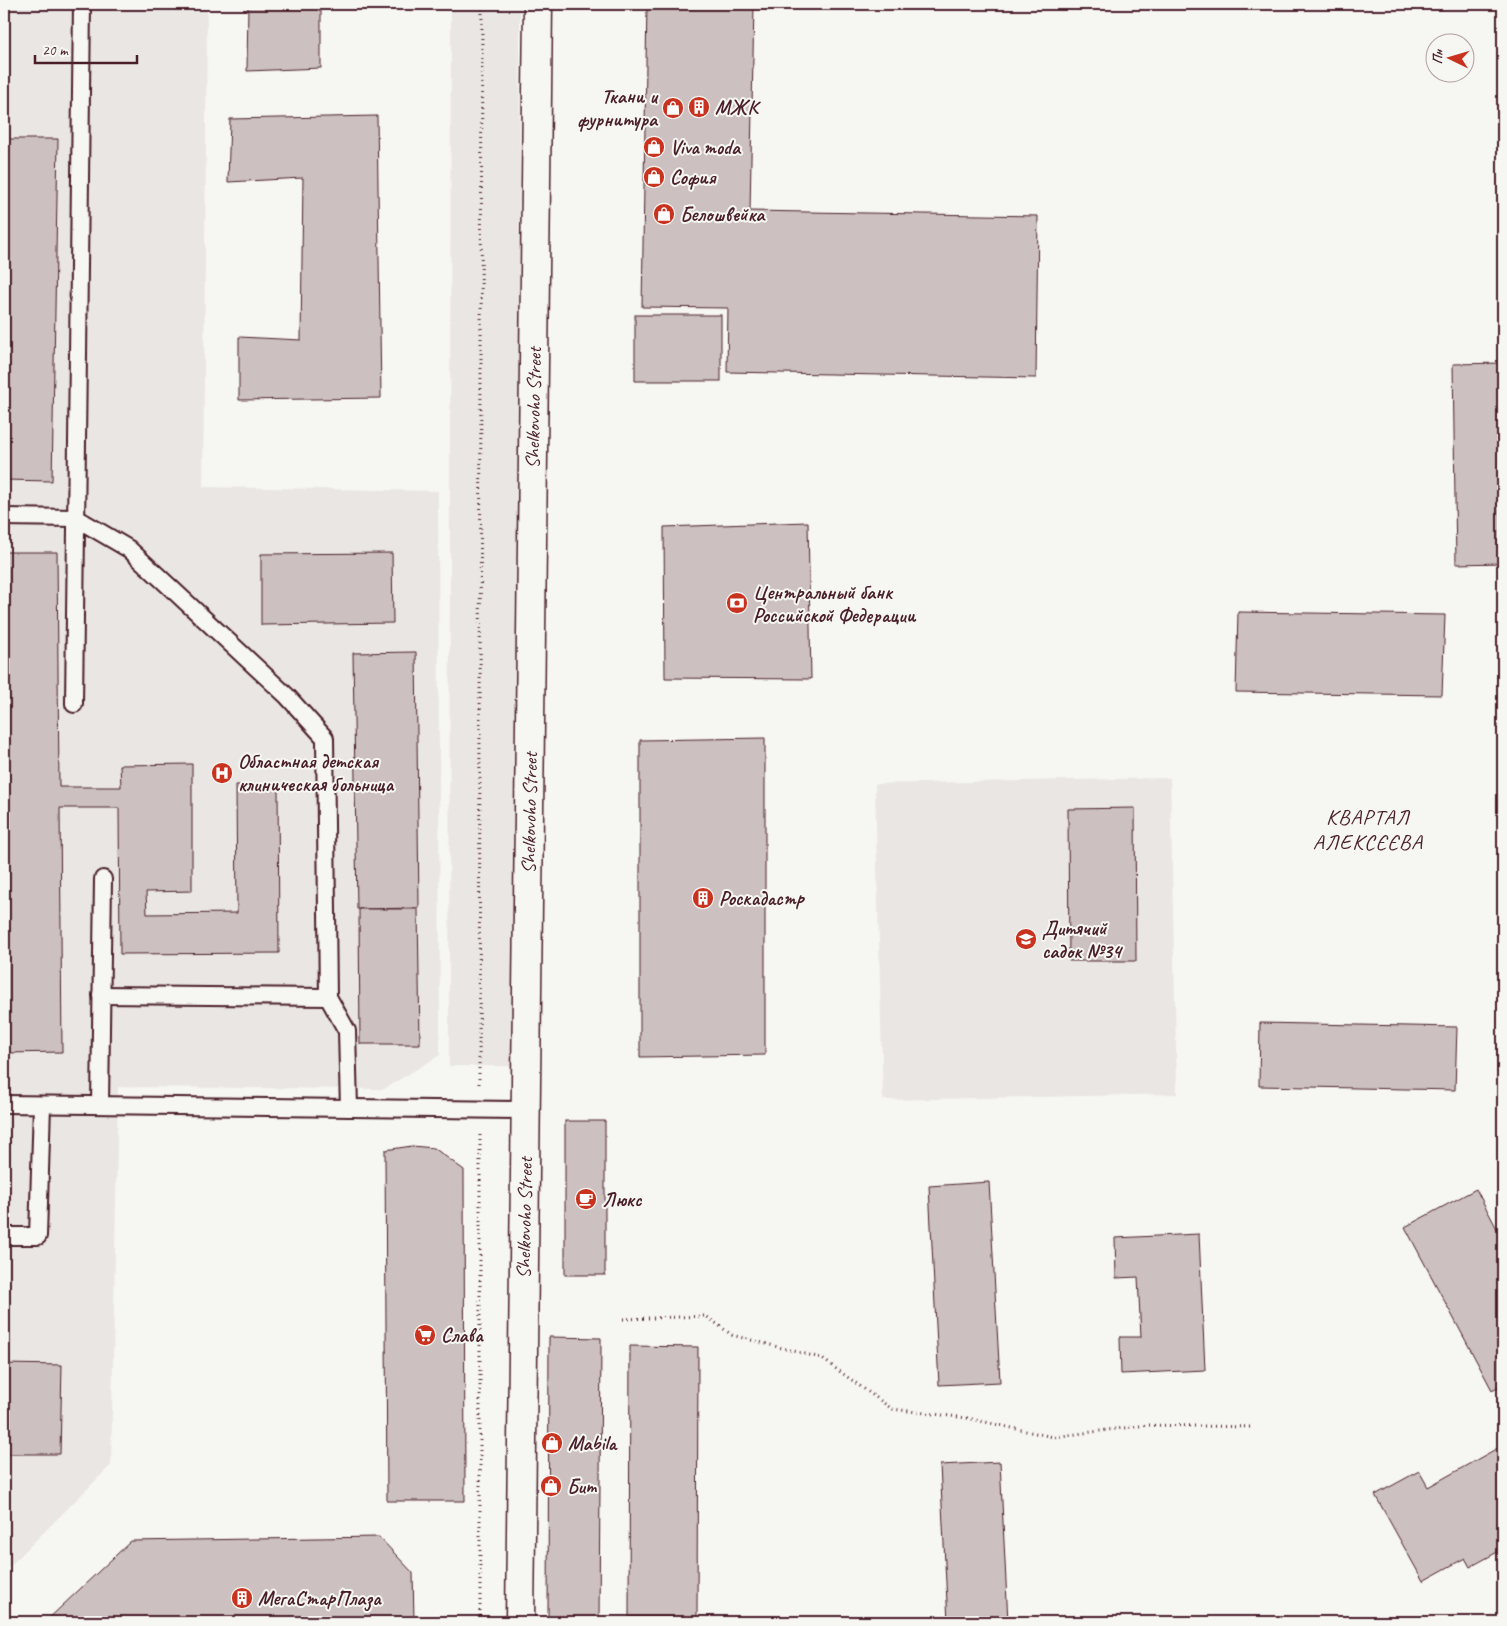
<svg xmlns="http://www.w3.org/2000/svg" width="1507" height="1626" viewBox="0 0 1507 1626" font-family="Caveat,sans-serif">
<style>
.built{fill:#e9e6e3}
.building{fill:#ccc1c0;stroke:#4a1f2b}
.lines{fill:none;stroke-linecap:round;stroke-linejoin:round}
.lane-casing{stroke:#4a1f2b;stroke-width:20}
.secondary-casing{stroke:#4a1f2b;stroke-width:31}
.path{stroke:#4a1f2b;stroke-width:3;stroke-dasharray:1 4;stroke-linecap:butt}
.lane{stroke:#f6f6f2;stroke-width:16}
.secondary{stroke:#f6f6f2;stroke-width:28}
.labels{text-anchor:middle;stroke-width:4;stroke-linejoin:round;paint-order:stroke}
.poi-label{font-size:20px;font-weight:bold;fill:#4a1f2b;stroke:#f6f6f2;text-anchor:start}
.street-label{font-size:20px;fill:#4a1f2b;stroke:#f6f6f2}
.quarter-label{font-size:22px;letter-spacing:1px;fill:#4a1f2b;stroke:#f6f6f2}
</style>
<rect width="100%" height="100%" fill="#f6f6f2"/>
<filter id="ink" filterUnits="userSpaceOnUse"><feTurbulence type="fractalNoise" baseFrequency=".02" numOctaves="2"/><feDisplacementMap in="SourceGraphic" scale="10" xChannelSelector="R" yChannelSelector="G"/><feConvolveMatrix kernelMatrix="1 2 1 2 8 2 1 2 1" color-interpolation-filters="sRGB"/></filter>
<g filter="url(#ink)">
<g class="built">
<path d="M4,4H207L203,487L438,491L440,1055L384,1089L118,1087L111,1465L4,1572Z"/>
<path d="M451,4H520L517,1066H449Z"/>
<path d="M1170,778L1177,1094L883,1100L875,784Z"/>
</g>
<g class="building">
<path d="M248,4H321V68L247,71Z"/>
<path d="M647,4H754L750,211L1038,216L1036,378L727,372L728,308L642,307Z"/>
<path d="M377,116L381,398L239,400V337L301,340L303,178L228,182L230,119Z"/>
<path d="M4,139H58L52,481L4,480Z"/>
<rect x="635" y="315" width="86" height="66"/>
<path d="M1503,363V563L1456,564L1453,364Z"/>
<path d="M808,522L811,679L665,678L664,527Z"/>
<path d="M4,552H57L59,787H121L120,765L192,764V891L146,892L147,914L237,913L236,785H278L279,953L120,954L119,808H60L62,1052L4,1053Z"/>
<path d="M392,553L393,623L261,625V554Z"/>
<path d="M1238,612L1445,615L1442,695L1236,692Z"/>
<path d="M416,652L419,908L357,909L353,653Z"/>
<path d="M765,738V1055L640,1057V740Z"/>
<path d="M1135,808L1136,961H1069L1068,809Z"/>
<path d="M359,909H418L420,1044H360Z"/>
<path d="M1260,1023L1457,1027L1455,1090L1259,1086Z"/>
<rect x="565" y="1121" width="40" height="154"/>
<path d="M412,1146L434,1148L464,1170L465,1501H387L385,1150Z"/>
<path d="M989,1182L1000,1382L939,1385L929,1186Z"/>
<path d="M1476,1189L1503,1240V1384L1492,1390L1405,1227Z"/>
<path d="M1199,1234L1205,1370L1121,1374L1120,1337H1141L1138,1277L1116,1278L1115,1238Z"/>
<path d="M549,1337L601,1338L599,1622H548Z"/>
<path d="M630,1346L698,1347L697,1617H629Z"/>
<path d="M4,1364L62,1365L60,1454H4Z"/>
<path d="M1503,1445V1549L1470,1567L1465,1558L1423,1581L1375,1495L1419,1471L1428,1487Z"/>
<path d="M1000,1462L1008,1622H948L940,1465Z"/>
<path d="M379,1537L413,1573L414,1622H45L131,1541Z"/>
</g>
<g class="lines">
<g class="lane-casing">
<g id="lane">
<path d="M4,517L76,518L129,549L287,696L325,738L328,997L347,1031L349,1108"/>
<path d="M74,704L82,4"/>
<path d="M101,995L328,997"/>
<path d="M4,1104L525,1110"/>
<path d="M100,1105L103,879"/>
<path d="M4,1236H38L42,1105"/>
</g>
</g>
<g class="secondary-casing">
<path id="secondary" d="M520,1622L538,4"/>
</g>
<g class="path">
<path d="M479,1084L482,4"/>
<path d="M480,1135V1622"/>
<path d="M623,1319L706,1316L732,1335L821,1358L892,1409L967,1418L1053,1437L1147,1425L1254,1427"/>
</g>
<use href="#lane" class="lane"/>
<use href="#secondary" class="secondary"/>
</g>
</g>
<defs>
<g id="building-disc" transform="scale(1.125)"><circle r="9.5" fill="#c8321e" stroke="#f6f6f2"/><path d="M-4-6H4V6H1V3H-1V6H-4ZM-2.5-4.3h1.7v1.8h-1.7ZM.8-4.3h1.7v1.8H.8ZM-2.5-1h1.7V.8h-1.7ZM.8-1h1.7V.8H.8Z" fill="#fff"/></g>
<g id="shop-disc" transform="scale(1.125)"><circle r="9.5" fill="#c8321e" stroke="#f6f6f2"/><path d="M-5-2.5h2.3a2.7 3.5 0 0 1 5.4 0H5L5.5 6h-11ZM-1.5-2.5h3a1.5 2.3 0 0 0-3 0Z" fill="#fff"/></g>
<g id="bank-disc" transform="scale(1.125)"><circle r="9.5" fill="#c8321e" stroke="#f6f6f2"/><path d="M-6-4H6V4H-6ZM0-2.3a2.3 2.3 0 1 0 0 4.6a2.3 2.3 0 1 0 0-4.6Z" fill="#fff"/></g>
<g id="hospital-disc" transform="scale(1.125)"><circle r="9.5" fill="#c8321e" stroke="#f6f6f2"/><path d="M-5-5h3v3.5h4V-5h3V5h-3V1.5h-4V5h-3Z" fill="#fff"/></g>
<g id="school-disc" transform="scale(1.125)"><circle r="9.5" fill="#c8321e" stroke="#f6f6f2"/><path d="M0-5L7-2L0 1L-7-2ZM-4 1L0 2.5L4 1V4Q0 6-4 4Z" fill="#fff"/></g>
<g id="cafe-disc" transform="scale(1.125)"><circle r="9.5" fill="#c8321e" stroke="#f6f6f2"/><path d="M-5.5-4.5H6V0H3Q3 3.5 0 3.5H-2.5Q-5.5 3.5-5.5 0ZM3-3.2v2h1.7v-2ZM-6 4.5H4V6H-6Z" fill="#fff"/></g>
<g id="supermarket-disc" transform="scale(1.125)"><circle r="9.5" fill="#c8321e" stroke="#f6f6f2"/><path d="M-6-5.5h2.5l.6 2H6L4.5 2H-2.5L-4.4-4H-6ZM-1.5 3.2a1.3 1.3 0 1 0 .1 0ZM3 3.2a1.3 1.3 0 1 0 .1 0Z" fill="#fff"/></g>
</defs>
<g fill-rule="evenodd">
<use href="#building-disc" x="699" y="107"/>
<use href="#shop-disc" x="673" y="108"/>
<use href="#shop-disc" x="654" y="147"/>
<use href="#shop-disc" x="654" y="177"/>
<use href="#shop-disc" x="664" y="214"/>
<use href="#bank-disc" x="737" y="603"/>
<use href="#hospital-disc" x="222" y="773"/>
<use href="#building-disc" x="703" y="898"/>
<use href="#school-disc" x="1026" y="939"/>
<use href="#cafe-disc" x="586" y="1199"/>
<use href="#supermarket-disc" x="425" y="1335"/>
<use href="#shop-disc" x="552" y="1443"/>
<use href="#shop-disc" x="551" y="1486"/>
<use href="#building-disc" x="242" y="1598"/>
</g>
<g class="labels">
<g class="poi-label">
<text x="657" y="103" text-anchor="end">Ткани и<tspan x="657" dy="23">фурнитура</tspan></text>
<text x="715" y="114">МЖК</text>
<text x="670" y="154">Viva moda</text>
<text x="670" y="184">София</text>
<text x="680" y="221">Белошвейка</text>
<text x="753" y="599">Центральный банк<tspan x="753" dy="23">Российской Федерации</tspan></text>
<text x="238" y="768">Областная детская<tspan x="238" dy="23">клиническая больница</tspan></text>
<text x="719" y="905">Роскадастр</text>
<text x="1042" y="935">Дитячий<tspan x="1042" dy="23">садок №34</tspan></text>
<text x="602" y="1206">Люкс</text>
<text x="441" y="1342">Слава</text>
<text x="568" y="1450">Mabila</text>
<text x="567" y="1493">Бит</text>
<text x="258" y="1605">МегаСтарПлаза</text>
</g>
<g class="street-label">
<text transform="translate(533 408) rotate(-89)" y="7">Shelkovoho Street</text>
<text transform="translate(529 813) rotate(-89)" y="7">Shelkovoho Street</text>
<text transform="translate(524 1218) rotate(-89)" y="7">Shelkovoho Street</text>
</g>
<g class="quarter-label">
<text x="1368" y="824">КВАРТАЛ<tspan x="1368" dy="25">АЛЕКСЄЄВА</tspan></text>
</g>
</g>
<rect width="1507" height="1626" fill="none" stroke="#f6f6f2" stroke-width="20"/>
<rect x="10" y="10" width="1487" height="1606" fill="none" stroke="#4a1f2b" stroke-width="2" filter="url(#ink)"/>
<g transform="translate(1450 58) rotate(275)"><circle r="24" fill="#f6f6f2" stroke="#b1a0a2"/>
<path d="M0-4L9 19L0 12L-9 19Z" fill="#c8321e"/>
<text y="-8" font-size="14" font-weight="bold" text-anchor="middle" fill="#4a1f2b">Пн</text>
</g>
<path d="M35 55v8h102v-8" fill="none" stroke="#4a1f2b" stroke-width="2.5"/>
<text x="42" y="55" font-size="15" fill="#4a1f2b" stroke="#f6f6f2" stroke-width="4" paint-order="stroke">20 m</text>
</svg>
